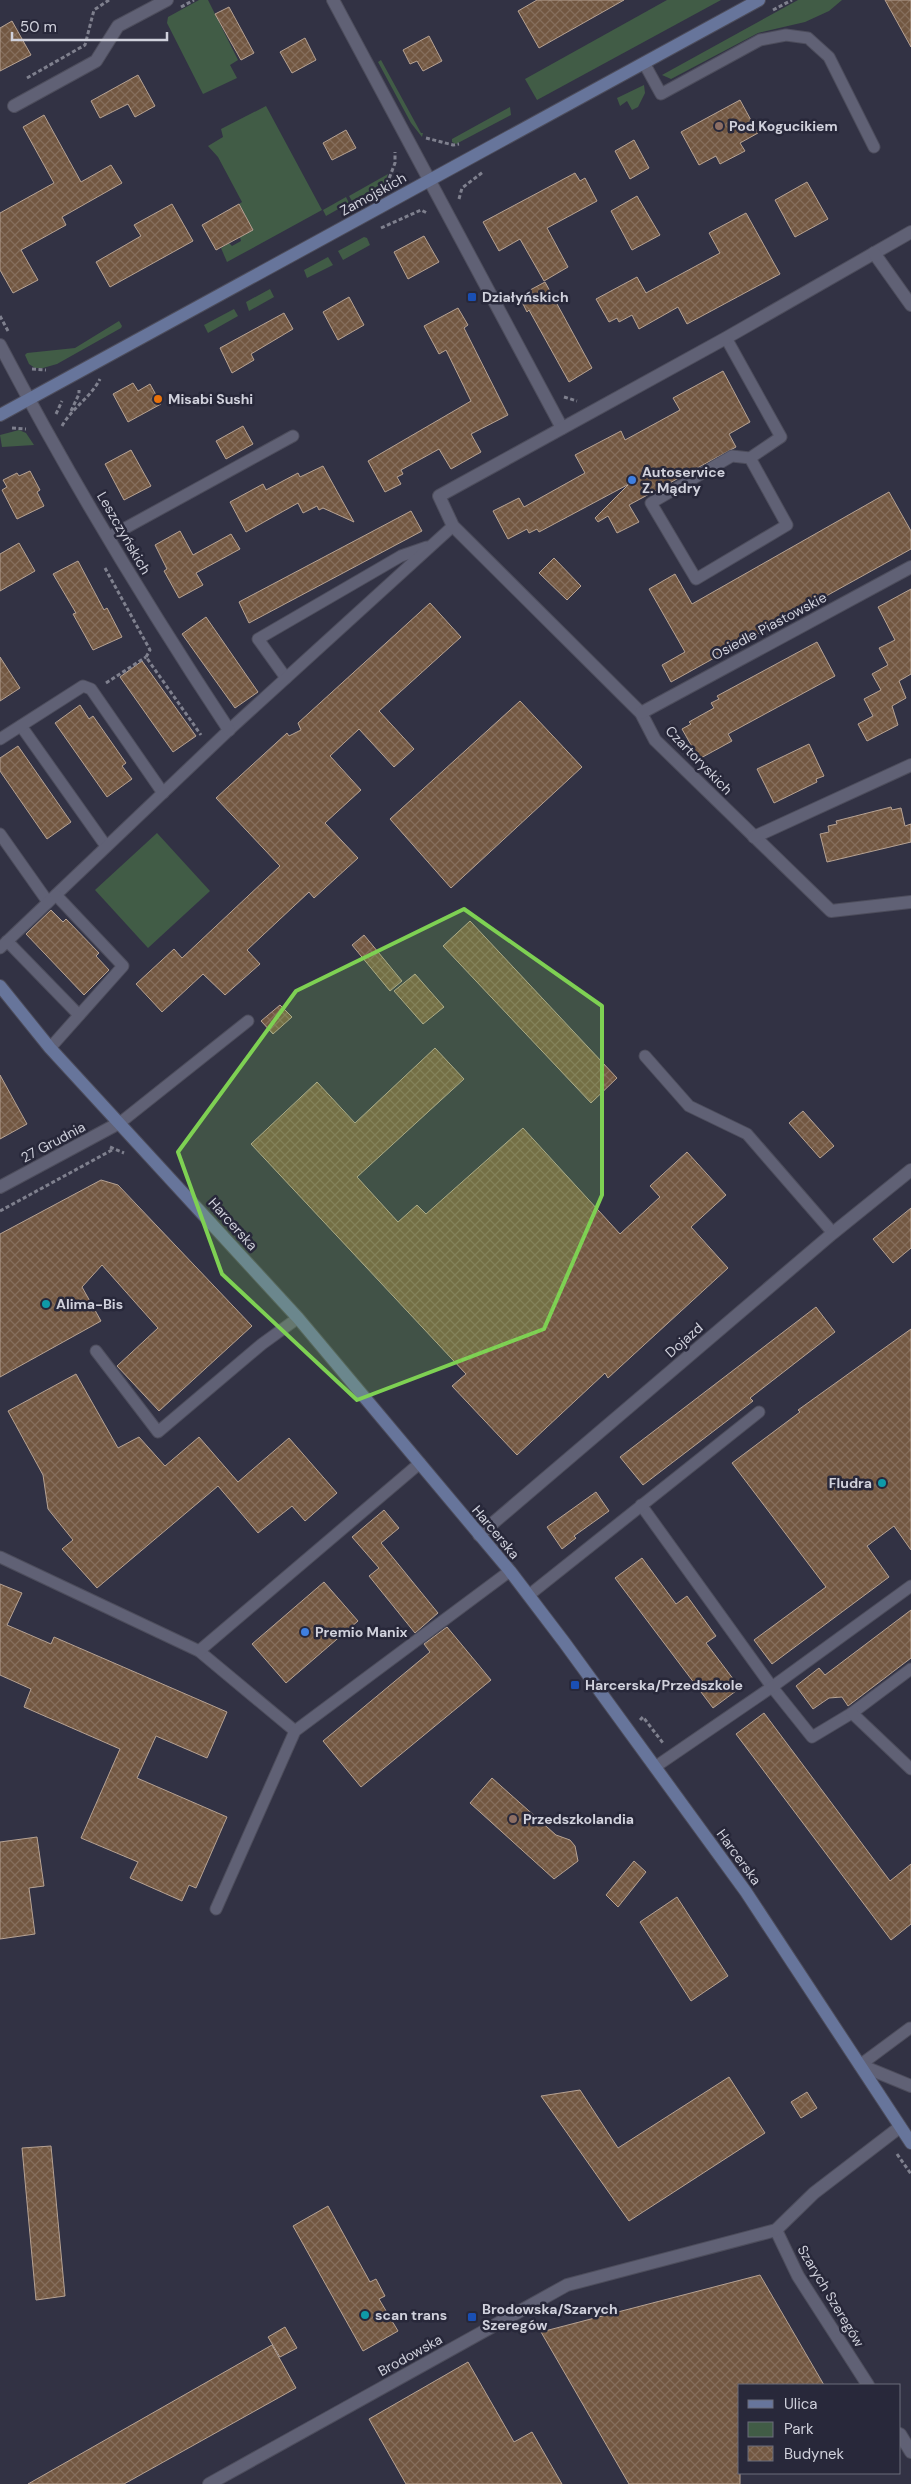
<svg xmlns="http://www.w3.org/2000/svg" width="911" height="2484" viewBox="0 0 911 2484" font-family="'DM Sans',sans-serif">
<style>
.green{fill:#415c46}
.building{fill:url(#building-cross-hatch);stroke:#b6a293}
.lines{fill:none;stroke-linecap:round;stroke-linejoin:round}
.lane-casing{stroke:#4d4d5c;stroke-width:13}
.street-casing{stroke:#4d4d5c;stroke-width:14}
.secondary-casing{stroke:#4d4d5c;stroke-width:14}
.path{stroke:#7f808e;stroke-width:3;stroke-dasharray:4 2.5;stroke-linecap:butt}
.lane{stroke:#606175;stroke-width:11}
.street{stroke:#606175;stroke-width:12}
.secondary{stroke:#67759b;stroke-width:12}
.marked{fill:#7ed153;fill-opacity:0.2;stroke:#7ed153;stroke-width:4;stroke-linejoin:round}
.education-dot{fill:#8d6e63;stroke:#28283a;stroke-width:2}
.transit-dot{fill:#1a4fb4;stroke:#28283a;stroke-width:2}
.food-dot{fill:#e8710a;stroke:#28283a;stroke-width:2}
.shop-dot{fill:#3f7fe0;stroke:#28283a;stroke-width:2}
.culture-dot{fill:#0f9aa8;stroke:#28283a;stroke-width:2}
.labels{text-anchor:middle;stroke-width:5;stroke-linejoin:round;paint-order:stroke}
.poi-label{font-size:14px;font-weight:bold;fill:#d0d1dc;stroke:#28283a;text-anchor:start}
.street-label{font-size:14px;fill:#d0d1dc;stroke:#28283a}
</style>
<defs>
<pattern id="building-cross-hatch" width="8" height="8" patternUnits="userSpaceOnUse" patternTransform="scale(1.25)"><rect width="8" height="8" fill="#725741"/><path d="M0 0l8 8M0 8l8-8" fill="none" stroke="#856e5c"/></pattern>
</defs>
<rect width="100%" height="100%" fill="#323244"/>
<g class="green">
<path d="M199,0H208L238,60L230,65L237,78L203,94L167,23L168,17Z"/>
<path d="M667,0H721L537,100L525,79Z"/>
<path d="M798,0H842L829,11L805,22L758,33L671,79L662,75Z"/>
<path d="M381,60L421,133H423L422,137L411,123L378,62Z"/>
<path d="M644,85L645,93L638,107L632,110L627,101L620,106L617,98Z"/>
<path d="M266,106L322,210L227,262L221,248L229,243L232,246L241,241L240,237L253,230L239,204L242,202L218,157L208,146L223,137L221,129Z"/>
<path d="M510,107L511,115L456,144L452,142V139Z"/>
<path d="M388,174L384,184L352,201L349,196Z"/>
<path d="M346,197L349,203L326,216L323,210Z"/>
<path d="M364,237L367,238L370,245L343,260L338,251Z"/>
<path d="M328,257L333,265L307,278L304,270Z"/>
<path d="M270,289L274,297L249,311L246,302Z"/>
<path d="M234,309L238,316L208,333L204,325Z"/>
<path d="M119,321L122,326L121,328L57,364L43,368H35L29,364L25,355L27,353L75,348Z"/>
<path d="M19,430L26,433L34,445L2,447L0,435Z"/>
<path d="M157,833L210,891L148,948L95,890Z"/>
</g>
<g class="building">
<path d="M537,0H624L539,48L518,11Z"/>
<path d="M885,0H911V47Z"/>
<path d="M229,7L254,53L241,60L215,14Z"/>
<path d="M12,21L31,55L0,71V28Z"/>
<path d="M429,36L442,61L423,71L417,61L410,64L403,50Z"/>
<path d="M305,38L316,60L292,73L280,52Z"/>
<path d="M138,75L155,106L135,117L128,104L100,118L91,101Z"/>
<path d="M740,100L758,133L740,143L745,151L720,164L716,156L699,165L681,132Z"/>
<path d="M44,115L81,182L111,165L122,183L62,217L66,225L21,250L38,280L13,293L0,270V213L54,183L23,127Z"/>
<path d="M346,130L356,148L332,160L323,143Z"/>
<path d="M634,140L649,168L630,179L615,151Z"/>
<path d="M575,173L580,181L585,178L597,201L547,228L568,267L544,281L520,239L499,251L483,222Z"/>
<path d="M807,182L828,219L795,237L775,200Z"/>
<path d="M637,196L660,235L632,250L611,211Z"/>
<path d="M172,204L193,241L110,287L96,262L141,236L134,225Z"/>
<path d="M239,204L253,230L216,250L202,225Z"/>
<path d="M746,213L780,274L687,324L678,307L639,329L632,315L619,322L617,318L609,322L596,299L637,277L646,293L720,253L709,233Z"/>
<path d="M424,236L439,262L408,279L394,252Z"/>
<path d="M545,282L592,368L569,382L529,310L527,312L519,296Z"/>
<path d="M349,297L364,325L338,340L323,312Z"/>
<path d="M458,308L468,325L464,328L508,415L471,434L481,452L451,469L439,449L401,470L403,474L397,477L401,484L385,492L368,461L471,401L446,350L439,354L424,326Z"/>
<path d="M284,313L293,329L251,354L254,360L232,373L220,348Z"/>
<path d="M723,371L750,422L729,434L736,447L629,505L639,522L617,533L608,516L598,522L595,518L629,484L539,532L537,529L529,533L527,529L508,539L493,511L519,498L524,507L585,473L575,455L621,431L625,440L680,410L673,398Z"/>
<path d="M133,383L138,391L150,384L161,404L128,422L113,394Z"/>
<path d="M243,426L253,444L226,459L216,441Z"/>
<path d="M131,450L151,486L124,500L105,464Z"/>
<path d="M323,466L354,522L323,508L319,510L317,506L303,513L298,503L246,532L230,502L263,484L266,490L298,473L300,477Z"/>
<path d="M30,471L40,490L37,492L44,506L17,519L2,490L7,487L3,480L17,473L19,476Z"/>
<path d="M889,492L911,531V549L671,682L662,665L685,652L649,589L675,574L692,604Z"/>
<path d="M411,511L422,531L249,623L239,602Z"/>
<path d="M180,531L193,555L231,534L240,549L196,573L203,585L179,598L164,571L167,569L155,545Z"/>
<path d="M19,543L35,571L0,591V554Z"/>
<path d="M554,558L581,586L567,600L539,573Z"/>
<path d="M78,561L104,610L107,608L122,637L93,650L73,614L76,613L53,574Z"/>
<path d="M911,589V674L899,681L906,698L892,706L898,725L867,741L858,724L873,716L864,699L881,690L872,674L888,665L879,648L895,640L878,607Z"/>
<path d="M430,603L461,637L379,711L414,749L394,767L359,729L330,756L361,790L325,823L358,858L314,898L309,892L247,950L260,964L225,995L203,974L162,1012L136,984L174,949L182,958L280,866L216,798L287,733L289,736L301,730L298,723Z"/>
<path d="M206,617L258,692L235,708L182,634Z"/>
<path d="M817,642L835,676L728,734L732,741L699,759L682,729L691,724L689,722L714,708L711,703L719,699L717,696Z"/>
<path d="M0,657L20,688L0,701Z"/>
<path d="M142,661L196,736L173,752L120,677Z"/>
<path d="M520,701L582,767L451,888L390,819Z"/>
<path d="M80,705L89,719L93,716L126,763L122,766L132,779L107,797L55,723Z"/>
<path d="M809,744L824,776L816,779L817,782L774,803L757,769Z"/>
<path d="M18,746L71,822L47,839L0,771V758Z"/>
<path d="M891,807L892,810L901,808L905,826L911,824V842L827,862L820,834L829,832L828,826L837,824L836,821Z"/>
<path d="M51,910L63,922L66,919L99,953L96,956L109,970L84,995L26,934Z"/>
<path d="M470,921L617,1078L591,1103L443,946Z"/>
<path d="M364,935L402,981L390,991L352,945Z"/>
<path d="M415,974L444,1007L423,1024L394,991Z"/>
<path d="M280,1005L292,1017L273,1034L261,1021Z"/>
<path d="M435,1048L464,1079L357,1177L398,1222L417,1205L426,1214L523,1128L620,1234L660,1197L650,1186L687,1152L726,1195L691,1227L728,1268L608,1378L605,1373L517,1455L452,1386L466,1374L251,1144L317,1082L355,1123Z"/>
<path d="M0,1075L27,1124L0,1139Z"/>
<path d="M803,1111L834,1146L820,1158L789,1123Z"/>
<path d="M101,1180L118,1185L252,1326L159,1411L117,1366L158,1328L102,1265L82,1287L101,1321L0,1377V1234Z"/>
<path d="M911,1208V1248L893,1263L873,1239Z"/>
<path d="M816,1307L835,1332L750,1398L753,1401L643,1485L620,1457Z"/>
<path d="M911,1329V1550L894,1526L867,1546L889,1577L772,1664L754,1640L826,1587L732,1463L800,1412L798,1410Z"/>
<path d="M76,1374L118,1448L139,1437L165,1466L199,1437L238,1482L289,1438L337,1493L305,1521L292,1506L258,1533L218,1486L97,1588L62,1549L73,1540L48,1509L43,1475L8,1411Z"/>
<path d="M596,1492L609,1511L574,1536L576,1538L562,1549L547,1527Z"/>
<path d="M384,1510L399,1528L381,1543L438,1613L415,1633L369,1576L379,1568L352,1537Z"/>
<path d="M642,1558L676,1604L687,1596L716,1636L706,1643L740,1688L713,1708L615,1578Z"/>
<path d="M324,1582L358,1621L286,1683L252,1644Z"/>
<path d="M0,1584L22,1593L7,1625L51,1644L54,1637L227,1712L207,1758L156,1736L137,1778L227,1817L196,1888L189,1885L182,1901L130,1878L138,1862L81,1838L120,1749L24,1707L31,1689L0,1675Z"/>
<path d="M911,1610V1658L848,1706L842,1697L829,1698L813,1709L796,1686L819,1668L825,1675Z"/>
<path d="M447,1627L491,1680L361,1787L323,1741L430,1652L424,1644Z"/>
<path d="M764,1713L890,1881L911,1864V1924L891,1940L736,1734Z"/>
<path d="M492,1778L556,1835L570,1840L575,1846L578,1861L554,1879L470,1803Z"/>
<path d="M37,1837L44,1886L29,1888L35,1934L0,1939V1842Z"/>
<path d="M634,1861L646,1872L618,1907L606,1895Z"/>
<path d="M677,1897L728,1976L691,2001L640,1922Z"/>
<path d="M729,2077L765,2133L629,2221L541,2096L580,2090L618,2148Z"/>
<path d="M807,2092L817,2108L801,2118L791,2102Z"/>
<path d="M51,2146L65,2296L36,2300L22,2148Z"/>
<path d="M328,2206L370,2282L376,2279L385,2296L379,2299L398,2331L363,2351L293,2226Z"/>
<path d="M760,2275L824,2385H740V2484H629L541,2332Z"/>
<path d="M285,2327L297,2348L280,2357L268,2337Z"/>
<path d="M272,2345L296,2388L124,2484H28Z"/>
<path d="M468,2362L514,2442L532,2432L562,2484H406L369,2419Z"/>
</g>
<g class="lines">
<g class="lane-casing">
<g id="lane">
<path d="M644,63L661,94L760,40L786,35L808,38L829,57L874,147"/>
<path d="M726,338L781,437L750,458L732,456L651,503L696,579L787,525L750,458"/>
<path d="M109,537L293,436"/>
<path d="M286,678L258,639L401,556L427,547"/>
<path d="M21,726L106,846"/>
<path d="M0,739L83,686L91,689L163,793"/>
<path d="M0,834L48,902"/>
<path d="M7,941L79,1015"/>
<path d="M0,948L229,730L453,526"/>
<path d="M50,1048L123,966L56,895"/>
<path d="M645,1056L689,1106L747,1134L833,1233"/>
<path d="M121,1122L248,1021"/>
<path d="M96,1351L158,1432L262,1344L298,1318"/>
<path d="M641,1505L772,1687L812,1737L852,1713L911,1669"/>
<path d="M0,1557L199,1651L295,1731"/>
<path d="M529,1595L759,1412"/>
<path d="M199,1651L420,1463"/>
<path d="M852,1713L911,1769"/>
<path d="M655,1767L772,1687L911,1586"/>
<path d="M216,1909L295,1731L510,1571"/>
<path d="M860,2065L910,2028"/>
</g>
</g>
<g class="street-casing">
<g id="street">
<path d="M333,0L562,428"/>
<path d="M14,106L96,61L118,26L167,0"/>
<path d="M911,232L726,338L439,496L453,526L641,713L655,740L831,911L911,902"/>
<path d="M874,253L911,305"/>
<path d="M0,345C69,477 147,606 229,730"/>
<path d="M641,713L911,567"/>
<path d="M754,837L911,765"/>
<path d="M0,1187L121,1122"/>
<path d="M479,1535L833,1233L911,1170"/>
<path d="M860,2065L911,2086"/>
<path d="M776,2230L798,2276L868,2385"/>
<path d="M900,2434L911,2452"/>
<path d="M209,2484L567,2285L776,2230L814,2193L900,2127"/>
</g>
</g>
<g class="secondary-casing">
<g id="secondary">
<path d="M0,415L759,0"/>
<path d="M0,986L50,1048L298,1318L510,1571L564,1642L746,1892L911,2143"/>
</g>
</g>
<g class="path">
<path d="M181,7L194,0"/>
<path d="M773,10L792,0"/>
<path d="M27,78L85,45L94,10L109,0"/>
<path d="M426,138L453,145L459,144"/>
<path d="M387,184L395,163V152"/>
<path d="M459,199L462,188L483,172"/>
<path d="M381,228L421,210L427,213"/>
<path d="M0,316L8,331"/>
<path d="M32,369L46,370"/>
<path d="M564,397L577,401"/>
<path d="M71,411L79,394V390"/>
<path d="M56,414L62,401"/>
<path d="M62,426C72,408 91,397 100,379"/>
<path d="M12,428L26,429"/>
<path d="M105,568L150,650L146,657L201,735"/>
<path d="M106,683L146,657"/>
<path d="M110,1147L124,1153"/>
<path d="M0,1211L112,1150"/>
<path d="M640,1720L643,1717L663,1743"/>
<path d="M897,2154L911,2174"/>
</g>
<use href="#lane" class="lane"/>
<use href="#street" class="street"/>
<use href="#secondary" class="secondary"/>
</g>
<path class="marked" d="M464,909L602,1006V1195L544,1329L357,1400L222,1274L178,1152L296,991Z"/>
<g class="education-dot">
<circle cx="719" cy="126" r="5"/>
<circle cx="513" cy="1819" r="5"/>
</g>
<g class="transit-dot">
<rect x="467" y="292" width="10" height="10" rx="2.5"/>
<rect x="570" y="1680" width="10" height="10" rx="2.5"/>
<rect x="467" y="2312" width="10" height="10" rx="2.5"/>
</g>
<circle class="food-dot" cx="158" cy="399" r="5"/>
<g class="shop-dot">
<circle cx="632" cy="480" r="5"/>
<circle cx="305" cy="1632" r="5"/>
</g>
<g class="culture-dot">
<circle cx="46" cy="1304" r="5"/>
<circle cx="882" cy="1483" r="5"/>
<circle cx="365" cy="2315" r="5"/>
</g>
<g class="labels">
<g class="poi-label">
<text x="729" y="131">Pod Kogucikiem</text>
<text x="482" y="302">Działyńskich</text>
<text x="168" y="404">Misabi Sushi</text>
<text x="642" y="477">Autoservice<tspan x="642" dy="16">Z. Mądry</tspan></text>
<text x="56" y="1309">Alima-Bis</text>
<text x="872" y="1488" text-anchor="end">Fludra</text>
<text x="315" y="1637">Premio Manix</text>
<text x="585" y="1690">Harcerska/Przedszkole</text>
<text x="523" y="1824">Przedszkolandia</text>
<text x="482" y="2314">Brodowska/Szarych<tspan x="482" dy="16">Szeregów</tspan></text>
<text x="375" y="2320">scan trans</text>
</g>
<g class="street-label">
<text transform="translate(373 194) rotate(-29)" y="5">Zamojskich</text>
<text transform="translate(124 533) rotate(60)" y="5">Leszczyńskich</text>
<text transform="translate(769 626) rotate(-28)" y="5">Osiedle Piastowskie</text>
<text transform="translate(699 760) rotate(46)" y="5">Czartoryskich</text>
<text transform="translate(53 1142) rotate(-28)" y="5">27 Grudnia</text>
<text transform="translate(233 1224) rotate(48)" y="5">Harcerska</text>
<text transform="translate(684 1340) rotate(-41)" y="5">Dojazd</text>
<text transform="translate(496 1532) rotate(50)" y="5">Harcerska</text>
<text transform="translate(739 1857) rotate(54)" y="5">Harcerska</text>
<text transform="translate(831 2296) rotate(59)" y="5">Szarych Szeregów</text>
<text transform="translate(410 2355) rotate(-29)" y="5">Brodowska</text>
</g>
</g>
<rect x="738" y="2384" width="162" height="90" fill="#28283a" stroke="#6b6c7b"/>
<rect x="748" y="2400" width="25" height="8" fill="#67759b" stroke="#6b6c7b"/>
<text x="784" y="2409" font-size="15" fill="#d0d1dc">Ulica</text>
<rect x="748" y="2422" width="25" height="15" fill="#415c46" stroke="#6b6c7b"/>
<text x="784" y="2434" font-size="15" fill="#d0d1dc">Park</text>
<rect x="748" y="2446" width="25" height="15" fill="url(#building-cross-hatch)" stroke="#6b6c7b"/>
<text x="784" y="2459" font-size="15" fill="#d0d1dc">Budynek</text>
<path d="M12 32v8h155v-8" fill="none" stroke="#d0d1dc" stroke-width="2.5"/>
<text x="20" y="32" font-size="15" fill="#d0d1dc" stroke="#28283a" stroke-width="4" paint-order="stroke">50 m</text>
</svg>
